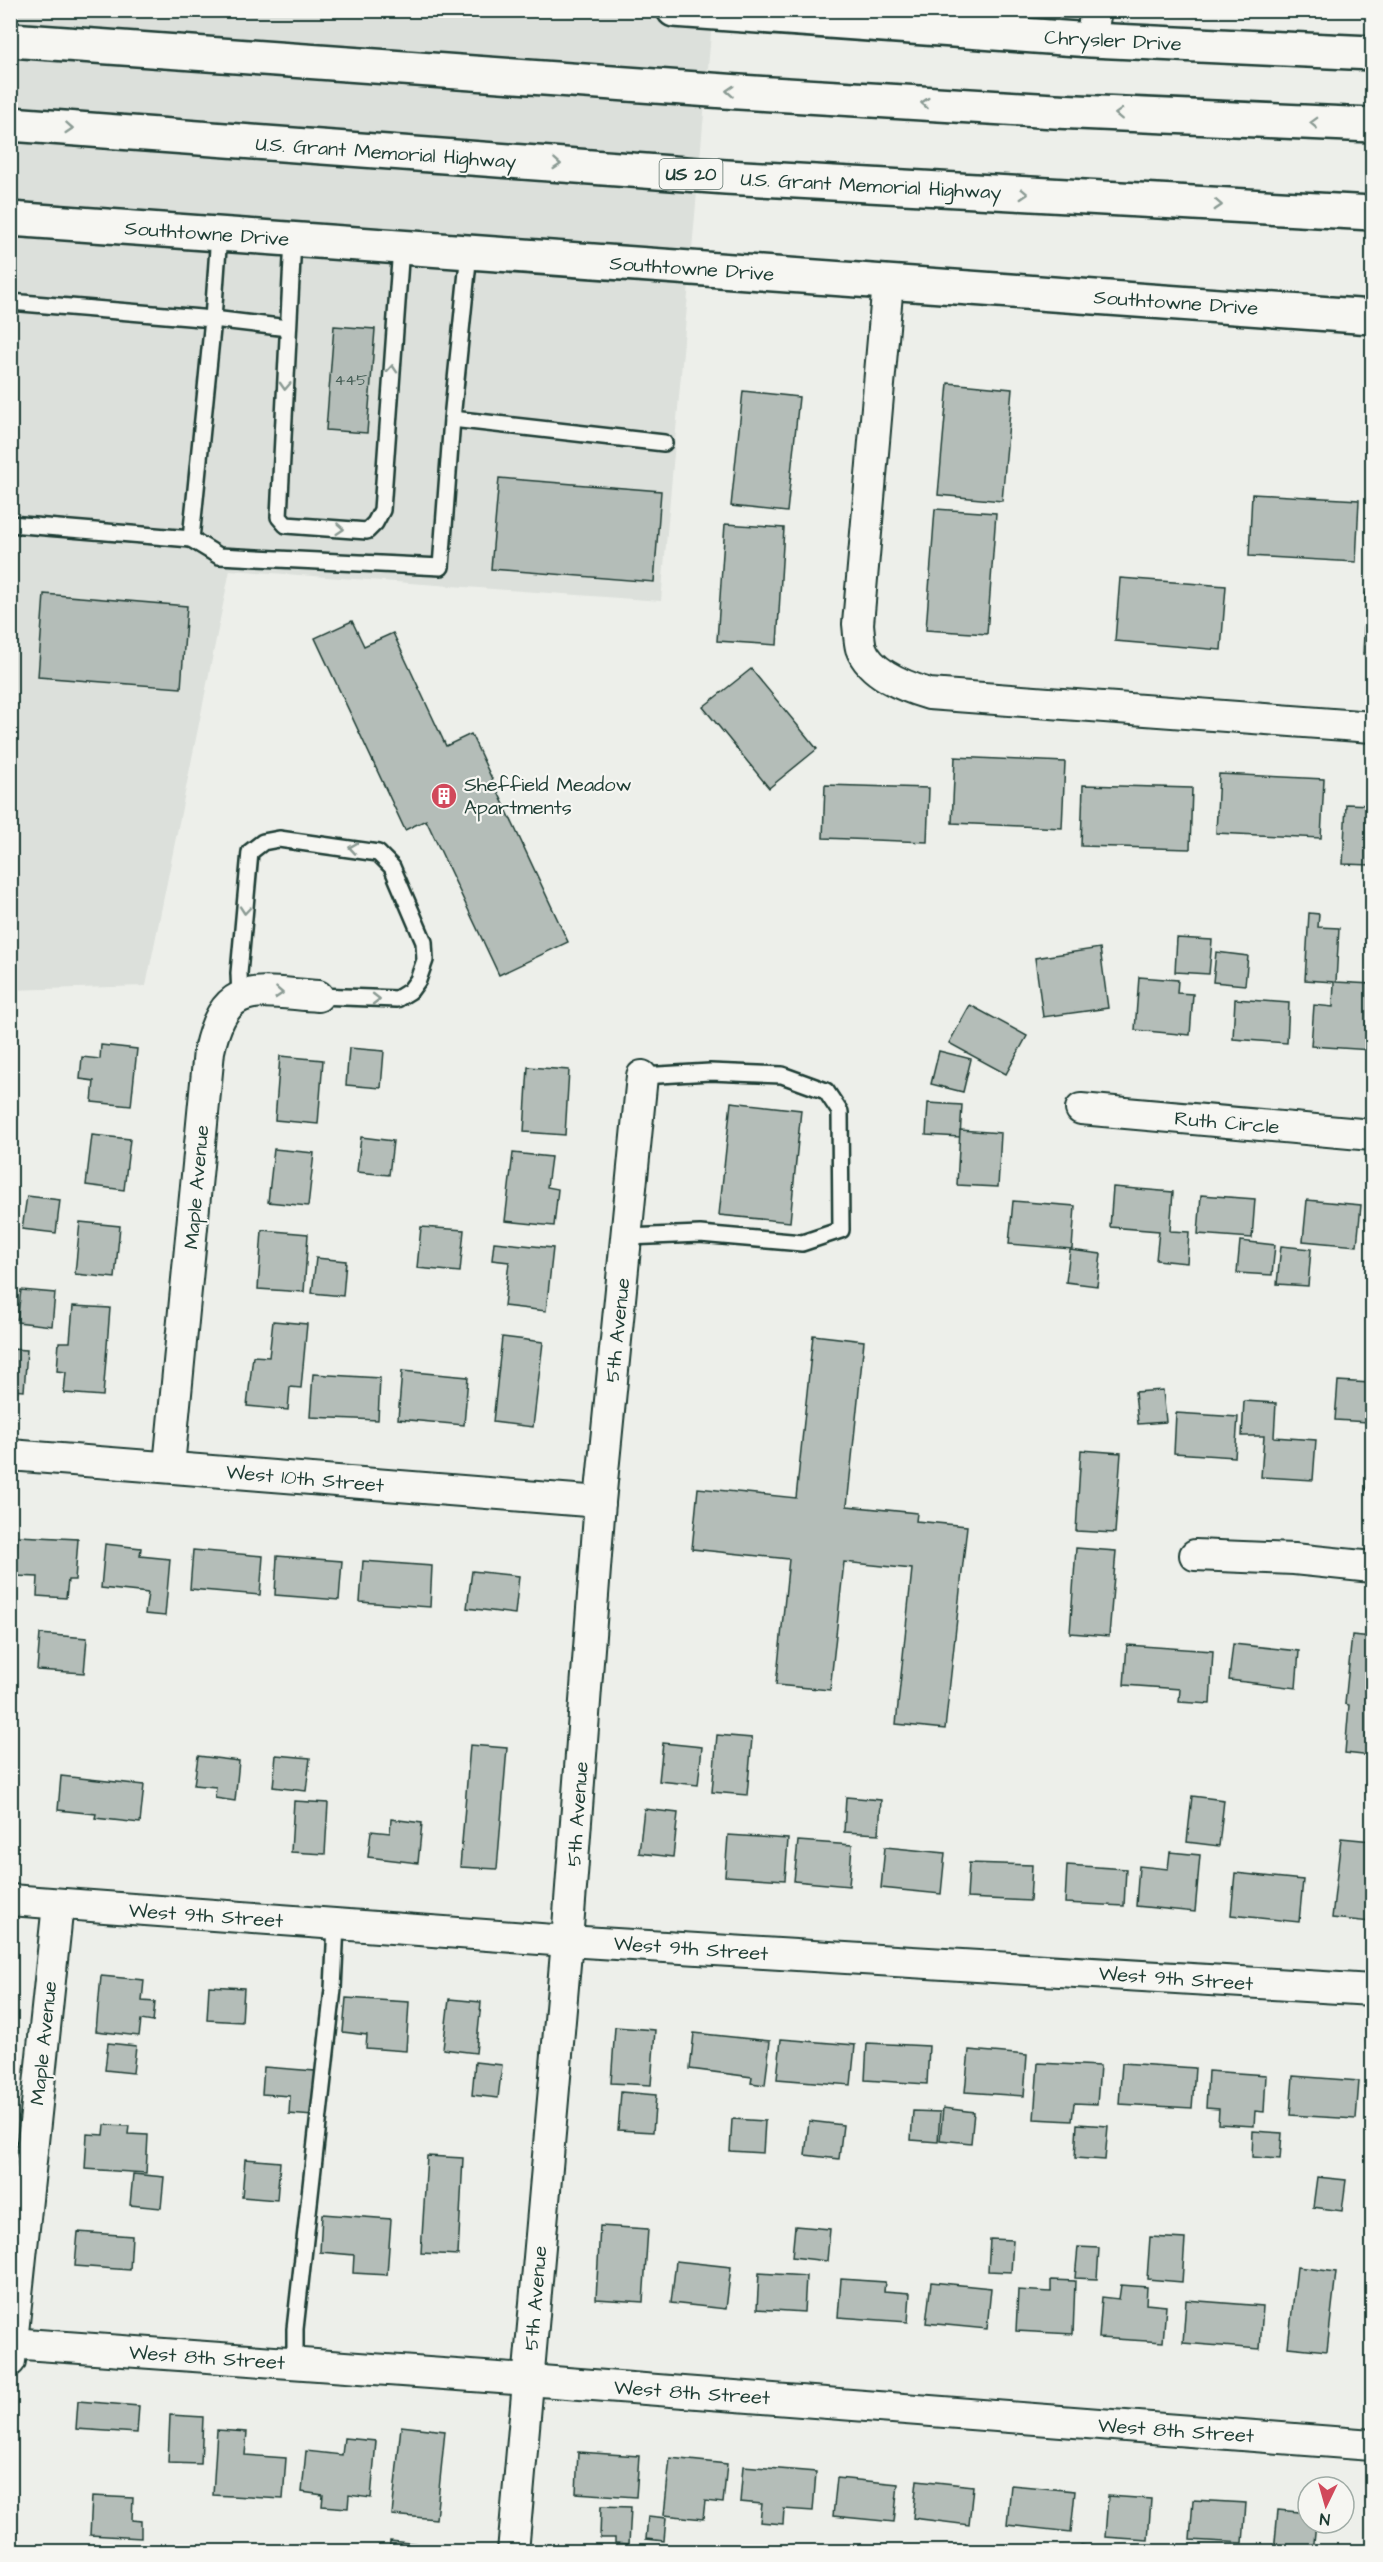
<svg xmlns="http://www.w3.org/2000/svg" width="1383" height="2562" viewBox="0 0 1383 2562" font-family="'Architects Daughter',sans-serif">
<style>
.built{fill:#dce0db}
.building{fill:#b4bdb8;stroke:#1f3d34;stroke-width:1.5}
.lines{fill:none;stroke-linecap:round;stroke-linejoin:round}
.lane-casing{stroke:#1f3d34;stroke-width:20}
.street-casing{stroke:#1f3d34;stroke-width:34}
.secondary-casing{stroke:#1f3d34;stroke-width:38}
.primary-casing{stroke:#1f3d34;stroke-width:38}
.lane{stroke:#f6f6f2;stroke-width:15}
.street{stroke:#f6f6f2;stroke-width:30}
.secondary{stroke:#f6f6f2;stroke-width:33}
.primary{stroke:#f6f6f2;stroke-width:33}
.oneway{stroke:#8a9a93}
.labels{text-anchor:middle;stroke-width:4.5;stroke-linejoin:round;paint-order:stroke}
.number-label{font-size:16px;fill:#445d55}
.shield{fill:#f6f6f2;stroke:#60746d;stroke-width:1.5}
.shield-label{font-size:18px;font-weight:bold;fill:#1f3d34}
.street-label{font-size:20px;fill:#1f3d34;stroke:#f6f6f2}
.poi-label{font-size:20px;fill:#1f3d34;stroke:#f6f6f2;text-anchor:start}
</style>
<rect width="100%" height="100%" fill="#edefea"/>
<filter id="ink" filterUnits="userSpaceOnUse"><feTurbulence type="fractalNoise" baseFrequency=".0167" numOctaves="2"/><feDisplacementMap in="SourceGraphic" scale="12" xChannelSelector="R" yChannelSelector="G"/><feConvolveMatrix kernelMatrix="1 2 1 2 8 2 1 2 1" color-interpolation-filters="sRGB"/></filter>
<g filter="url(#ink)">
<path class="built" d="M10,11H713L661,601L230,570L146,986L11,990Z"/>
<g class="building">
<path d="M334,326L375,329L367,433L326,430Z"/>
<path d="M948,383L1012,389L1002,501L938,495Z"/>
<path d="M743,391L799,397L787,512L731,506Z"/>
<path d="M499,478L661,491L654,582L491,569Z"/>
<path d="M1252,494L1359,500L1356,562L1249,556Z"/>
<path d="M935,509L996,513L987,634L926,630Z"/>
<path d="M725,524L784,528L777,645L717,641Z"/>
<path d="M1120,578L1226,586L1221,650L1115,641Z"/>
<path d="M1366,593H1372V655L1363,654Z"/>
<path d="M44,594L187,606L181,688L38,677Z"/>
<path d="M352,621L364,646L393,633L446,746L471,734L568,942L499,975L426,820L405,830L315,638Z"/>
<path d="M751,669L817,749L769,788L703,707Z"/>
<path d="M955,757L1065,762L1062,828L952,823Z"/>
<path d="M1219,774L1324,779L1321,838L1216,833Z"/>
<path d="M825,785L929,788L927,842L823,838Z"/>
<path d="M1083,785L1192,788L1190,849L1081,846Z"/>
<path d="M1346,804L1372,805V865L1343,864Z"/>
<path d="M1309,913L1319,914L1318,927L1339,928L1336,982L1372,984L1371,1050L1311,1046L1314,1005L1333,1007L1334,982L1305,980Z"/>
<path d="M1177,938L1212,940L1209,974L1175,972Z"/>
<path d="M1100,948L1108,1008L1043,1017L1035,958Z"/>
<path d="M1216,952L1248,956L1245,985L1213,982Z"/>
<path d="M1139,977L1178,980L1177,993L1193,994L1190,1035L1135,1030Z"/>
<path d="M1235,999L1289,1003L1287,1043L1233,1039Z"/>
<path d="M970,1005L1027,1036L1006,1074L949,1043Z"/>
<path d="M101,1045L137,1049L131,1106L92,1102L94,1081L80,1079L82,1057L100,1059Z"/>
<path d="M349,1048L384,1051L381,1088L346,1085Z"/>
<path d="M939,1051L971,1059L963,1092L931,1084Z"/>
<path d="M280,1056L323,1060L318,1124L275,1120Z"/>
<path d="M528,1067L569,1070L565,1135L524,1132Z"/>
<path d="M731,1102L801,1110L790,1222L719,1215Z"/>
<path d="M928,1103L962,1105L960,1137L926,1135Z"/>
<path d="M960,1130L1001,1133L998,1187L957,1185Z"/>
<path d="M92,1135L130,1139L124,1190L86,1185Z"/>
<path d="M361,1137L393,1141L389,1175L357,1172Z"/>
<path d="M274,1149L314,1153L308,1206L268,1202Z"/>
<path d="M513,1153L551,1157L547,1187L558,1189L554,1226L505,1221Z"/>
<path d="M1113,1187L1173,1192L1170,1231L1189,1232L1187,1263L1156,1260L1159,1231L1110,1227Z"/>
<path d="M1201,1195L1255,1199L1252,1238L1198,1234Z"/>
<path d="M27,1196L60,1200L56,1233L22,1229Z"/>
<path d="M1307,1200L1361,1205L1357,1246L1303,1241Z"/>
<path d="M1013,1201L1075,1206L1072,1249L1009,1244Z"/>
<path d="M80,1222L120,1226L115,1278L75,1274Z"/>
<path d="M421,1227L464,1230L460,1272L417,1268Z"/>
<path d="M262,1230L308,1234L304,1292L258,1289Z"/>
<path d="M1240,1241L1275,1245L1272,1275L1237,1273Z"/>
<path d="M494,1242L553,1248L546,1311L504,1306L509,1262L492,1260Z"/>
<path d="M1281,1246L1311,1249L1308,1286L1277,1284Z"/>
<path d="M1070,1250L1101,1254L1097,1286L1066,1282Z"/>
<path d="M316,1258L346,1261L343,1296L312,1293Z"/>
<path d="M1372,1273V1317H1367Z"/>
<path d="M21,1290L55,1293L52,1326L17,1322Z"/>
<path d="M73,1306L110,1308L103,1396L64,1393L66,1372L57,1371L59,1342H70Z"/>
<path d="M273,1321L307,1324L301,1388L290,1387L288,1410L247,1406L253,1356L269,1357Z"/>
<path d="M813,1335L864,1341L847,1506L917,1513L916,1521L967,1526L945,1729L896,1724L912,1569L844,1562L830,1690L776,1685L789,1559L692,1549L698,1488L796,1498Z"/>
<path d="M502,1337L543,1342L533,1427L493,1422Z"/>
<path d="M10,1349L27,1350L24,1391L10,1390Z"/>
<path d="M402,1371L468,1377L464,1425L398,1419Z"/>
<path d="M313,1374L380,1378L378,1420L310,1417Z"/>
<path d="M1338,1381L1370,1383L1368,1422L1335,1420Z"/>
<path d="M1163,1390L1166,1422L1138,1424L1135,1392Z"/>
<path d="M1244,1401L1276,1403L1274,1437L1316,1440L1313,1480L1261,1477L1264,1436H1242Z"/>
<path d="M1176,1413L1238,1417L1235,1457L1174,1453Z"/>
<path d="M1371,1422H1372V1490H1366Z"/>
<path d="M1081,1450L1121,1453L1115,1533L1076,1531Z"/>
<path d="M18,1536L78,1539L75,1580H68L66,1598L37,1596L38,1577L15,1576Z"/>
<path d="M105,1544L141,1548L140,1556L170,1559L165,1616L145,1614L148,1593L101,1588Z"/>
<path d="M1076,1548L1116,1551L1109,1636L1070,1633Z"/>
<path d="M193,1550L263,1556L260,1595L190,1589Z"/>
<path d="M277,1556L342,1561L339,1600L275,1595Z"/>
<path d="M363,1561L432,1566L430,1607L360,1602Z"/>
<path d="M472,1571L519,1576L515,1614L467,1608Z"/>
<path d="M40,1634L87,1638L84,1673L37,1670Z"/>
<path d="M1352,1635L1372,1637L1370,1716H1372V1756L1345,1753L1349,1705L1345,1704Z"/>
<path d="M1233,1644L1299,1651L1296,1688L1229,1680Z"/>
<path d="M1127,1645L1213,1651L1210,1704L1179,1702L1180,1689L1124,1685Z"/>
<path d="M717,1735L752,1738L747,1795L712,1792Z"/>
<path d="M663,1743L702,1747L698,1785L659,1781Z"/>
<path d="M470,1745L507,1748L497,1869L460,1867Z"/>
<path d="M276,1755L310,1758L306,1791L273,1787Z"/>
<path d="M198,1756L239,1761L235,1801L215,1798L216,1787L194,1785Z"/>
<path d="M61,1776L144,1785L140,1823L95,1818L96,1814L58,1810Z"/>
<path d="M1192,1796L1224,1800L1219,1846L1187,1842Z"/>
<path d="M846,1797L881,1800L879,1834L844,1832Z"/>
<path d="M294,1801L328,1803L325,1854L291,1852Z"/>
<path d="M644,1809L678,1813L673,1857L639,1853Z"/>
<path d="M391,1819L422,1823L418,1863L368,1857L371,1831L390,1833Z"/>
<path d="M728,1835L788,1839L785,1880L725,1876Z"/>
<path d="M1341,1838L1372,1841L1371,1922L1332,1918Z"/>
<path d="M798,1841L852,1845L849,1886L794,1881Z"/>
<path d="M885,1847L945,1853L941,1894L881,1888Z"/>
<path d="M1170,1852L1200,1855L1195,1912L1136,1906L1139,1866L1168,1869Z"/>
<path d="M969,1863L1032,1865L1030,1901L967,1898Z"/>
<path d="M1067,1865L1126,1869L1124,1906L1065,1903Z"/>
<path d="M1235,1873L1303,1880L1299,1922L1231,1915Z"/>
<path d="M101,1976L144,1980L142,2001L155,2002L153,2022L141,2020L139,2036L96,2031Z"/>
<path d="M209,1986L244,1988L242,2022L207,2020Z"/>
<path d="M346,1998L409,2002L406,2051L366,2048L367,2035L343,2032Z"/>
<path d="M449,1999L481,2002L476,2053L443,2049Z"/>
<path d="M615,2027L655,2030L651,2085L611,2083Z"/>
<path d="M694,2033L770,2041L765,2085L751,2083L752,2077L690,2069Z"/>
<path d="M781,2039L855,2045L851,2085L777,2079Z"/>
<path d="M108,2043L136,2046L133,2073L105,2070Z"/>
<path d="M867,2043L929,2046L927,2084L865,2080Z"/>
<path d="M969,2050L1027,2055L1024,2096L965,2092Z"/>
<path d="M475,2062L502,2065L498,2098L472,2095Z"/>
<path d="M1038,2063L1100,2066L1097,2104L1074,2103L1072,2121L1034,2119Z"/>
<path d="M1122,2063L1195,2068L1192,2108L1119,2104Z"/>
<path d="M264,2067L315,2071L313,2116L289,2114L290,2096L262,2094Z"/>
<path d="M1208,2071L1266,2075L1264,2112L1255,2111L1254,2126L1218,2124L1219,2109L1206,2108Z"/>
<path d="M1293,2076L1359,2081L1356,2119L1290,2115Z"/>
<path d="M621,2092L656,2095L653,2132L618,2130Z"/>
<path d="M943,2108L974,2112L971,2143L940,2140Z"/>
<path d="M913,2111L940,2112L938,2142L911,2140Z"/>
<path d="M732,2119L765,2121L763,2153L730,2151Z"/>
<path d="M809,2121L843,2125L839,2159L805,2155Z"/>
<path d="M1077,2124L1108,2126L1105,2160L1075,2158Z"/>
<path d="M105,2125L129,2126L128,2134L148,2135L146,2173L85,2169L87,2134L104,2135Z"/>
<path d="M1253,2131L1282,2133L1280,2159L1252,2157Z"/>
<path d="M427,2156L463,2158L458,2255L421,2253Z"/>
<path d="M245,2159L280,2162L277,2200L242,2197Z"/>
<path d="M133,2174L164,2177L161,2208L130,2205Z"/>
<path d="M1317,2177L1346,2180L1342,2211L1313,2207Z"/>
<path d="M322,2214L391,2219L387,2275L353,2273L354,2255L320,2252Z"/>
<path d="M600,2226L648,2229L643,2302L596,2299Z"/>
<path d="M795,2226L830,2229L827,2261L792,2257Z"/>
<path d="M78,2232L132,2236L130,2270L75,2266Z"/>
<path d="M1150,2237L1185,2239L1182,2282L1147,2279Z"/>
<path d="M990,2239L1013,2240L1011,2272L988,2271Z"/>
<path d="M1078,2247L1099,2248L1097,2279L1075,2278Z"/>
<path d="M676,2261L731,2267L726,2309L671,2303Z"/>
<path d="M1297,2267L1336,2272L1327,2351L1288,2347Z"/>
<path d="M759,2273L806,2276L804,2312L757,2309Z"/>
<path d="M841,2279L885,2282L884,2291L910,2293L908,2322L838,2317Z"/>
<path d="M1051,2280L1075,2281L1073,2334L1016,2331L1018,2290L1051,2292Z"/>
<path d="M931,2282L991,2288L987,2329L926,2323Z"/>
<path d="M1121,2285L1147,2287L1146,2304L1166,2306L1163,2342L1099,2338L1102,2297L1119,2299Z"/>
<path d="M1186,2300L1263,2306L1260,2349L1183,2343Z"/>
<path d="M78,2401L139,2406L137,2433L76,2429Z"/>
<path d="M170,2415L203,2417L201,2464L168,2463Z"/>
<path d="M401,2426L445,2431L436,2519L392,2515Z"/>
<path d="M217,2430L247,2432L245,2455L286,2458L283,2499L213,2495Z"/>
<path d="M344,2438L376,2441L371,2498L349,2495L348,2508L322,2506L323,2495L302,2492L306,2451L342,2455Z"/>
<path d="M578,2452L639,2456L636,2497L576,2493Z"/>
<path d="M670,2458L727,2464L723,2503L705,2501L703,2519L664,2515Z"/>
<path d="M743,2466L816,2472L813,2511L784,2509L783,2524L760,2522L762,2504L740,2502Z"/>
<path d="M837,2478L898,2484L894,2522L833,2516Z"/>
<path d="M917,2480L973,2486L969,2525L913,2518Z"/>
<path d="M1011,2485L1075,2491L1071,2532L1007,2525Z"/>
<path d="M92,2496L133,2498L132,2520L141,2521V2538L90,2535Z"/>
<path d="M1108,2496L1151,2499L1148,2540L1105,2537Z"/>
<path d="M1193,2500L1246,2503L1243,2543L1190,2540Z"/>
<path d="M601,2506L631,2507L629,2544L615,2543V2538H600Z"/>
<path d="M1278,2510L1308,2513V2523H1316L1313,2552H1274Z"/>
<path d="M648,2516L666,2518L664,2541L646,2539Z"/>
<path d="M390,2541L428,2545L427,2552H389Z"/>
<path d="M1081,2545L1102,2548V2552H1080Z"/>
</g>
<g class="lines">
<g class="lane-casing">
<g id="lane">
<path d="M219,234L213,319L288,328"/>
<path d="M293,239L279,517L286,525L367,531L375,523L382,510L401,247"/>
<path d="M10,302L213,319L191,539L10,524"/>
<path d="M452,419L664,443"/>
<path d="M191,539L219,556L441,567L452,419L469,252"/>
<path d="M240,997L239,973L250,852L263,842L279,839L378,853L392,867L424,942L425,960L418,980L410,991L397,999L318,996"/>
<path d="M627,1237L700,1234L802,1243L841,1230L840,1112L826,1091L782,1075L710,1072L642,1076"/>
<path d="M295,2363V2329L333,1989L336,1924"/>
</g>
</g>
<g class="street-casing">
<g id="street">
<path d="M1091,40L1096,10"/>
<path d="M888,282L858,624C859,632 859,640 861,648C870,674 906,687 929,694L1372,727"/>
<path d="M1081,1109L1372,1135"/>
<path d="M10,1455L600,1502"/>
<path d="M169,1466L209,1051C225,978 256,992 318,996"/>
<path d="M1195,1555L1294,1559L1372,1567"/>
<path d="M10,1900L567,1941L1372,1990"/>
<path d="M10,2343L528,2380L1372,2445"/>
<path d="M10,2361L58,1904"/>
<path d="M513,2552L567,1941L600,1502L642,1076"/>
</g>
</g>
<g class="secondary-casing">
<g id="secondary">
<path d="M674,10L1091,40L1372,53"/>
<path d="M10,219L1372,317"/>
</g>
</g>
<g class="primary-casing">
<g id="primary">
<path d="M10,40L739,92L1055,111L1372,125"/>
<path d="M10,124L726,177L1372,213"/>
</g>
</g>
<use href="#lane" class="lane"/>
<use href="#street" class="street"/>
<use href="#secondary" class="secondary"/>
<use href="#primary" class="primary"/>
</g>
<defs><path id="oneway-chevron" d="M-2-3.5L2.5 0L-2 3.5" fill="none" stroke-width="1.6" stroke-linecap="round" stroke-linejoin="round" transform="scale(1.5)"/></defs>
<g class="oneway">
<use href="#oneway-chevron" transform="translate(730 91) rotate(-176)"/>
<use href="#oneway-chevron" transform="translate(925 103) rotate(-176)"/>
<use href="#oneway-chevron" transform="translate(1119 114) rotate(-178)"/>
<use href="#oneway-chevron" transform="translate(1314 123) rotate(-178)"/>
<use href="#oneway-chevron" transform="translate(69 128) rotate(4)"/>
<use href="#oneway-chevron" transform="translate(557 164) rotate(4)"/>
<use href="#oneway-chevron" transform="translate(1024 194) rotate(3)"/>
<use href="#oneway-chevron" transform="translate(1218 205) rotate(3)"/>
<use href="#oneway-chevron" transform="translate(392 369) rotate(-86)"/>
<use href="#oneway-chevron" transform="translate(285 386) rotate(93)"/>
<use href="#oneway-chevron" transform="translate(340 529) rotate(4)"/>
<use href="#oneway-chevron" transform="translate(353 848) rotate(-171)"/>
<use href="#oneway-chevron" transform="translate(245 910) rotate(95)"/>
<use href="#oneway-chevron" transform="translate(279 993) rotate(4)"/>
<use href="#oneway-chevron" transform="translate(376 999)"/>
</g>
</g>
<defs>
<g id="building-disc" transform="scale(1.35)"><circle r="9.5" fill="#d1495b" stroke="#f6f6f2"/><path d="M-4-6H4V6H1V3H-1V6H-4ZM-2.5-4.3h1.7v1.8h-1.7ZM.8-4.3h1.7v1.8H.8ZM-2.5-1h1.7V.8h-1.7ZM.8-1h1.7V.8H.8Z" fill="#fff"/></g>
</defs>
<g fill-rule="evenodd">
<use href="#building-disc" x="444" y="796"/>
</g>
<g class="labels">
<g class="number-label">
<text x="351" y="385">445</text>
</g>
<rect class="shield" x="659.5" y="159" width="63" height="30" rx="4.5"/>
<g class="shield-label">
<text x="691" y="180">US 20</text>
</g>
<g class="street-label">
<text transform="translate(1113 40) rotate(3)" y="7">Chrysler Drive</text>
<text transform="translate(386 152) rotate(4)" y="7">U.S. Grant Memorial Highway</text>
<text transform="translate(871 185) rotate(3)" y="7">U.S. Grant Memorial Highway</text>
<text transform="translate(207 233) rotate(4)" y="7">Southtowne Drive</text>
<text transform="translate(692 268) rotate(4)" y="7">Southtowne Drive</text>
<text transform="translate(1176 302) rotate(4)" y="7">Southtowne Drive</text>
<text transform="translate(1227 1122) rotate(5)" y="7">Ruth Circle</text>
<text transform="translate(196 1187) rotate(-85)" y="7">Maple Avenue</text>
<text transform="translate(617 1330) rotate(-84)" y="7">5th Avenue</text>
<text transform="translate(305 1478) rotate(5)" y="7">West 10th Street</text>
<text transform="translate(577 1814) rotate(-86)" y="7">5th Avenue</text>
<text transform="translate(206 1915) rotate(4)" y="7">West 9th Street</text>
<text transform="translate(691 1948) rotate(4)" y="7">West 9th Street</text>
<text transform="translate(1176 1978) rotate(4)" y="7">West 9th Street</text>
<text transform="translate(43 2043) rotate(-84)" y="7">Maple Avenue</text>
<text transform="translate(535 2298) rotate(-85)" y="7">5th Avenue</text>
<text transform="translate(207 2357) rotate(4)" y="7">West 8th Street</text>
<text transform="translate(692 2392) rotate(4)" y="7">West 8th Street</text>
<text transform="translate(1176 2430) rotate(4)" y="7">West 8th Street</text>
</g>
<g class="poi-label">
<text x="464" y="791">Sheffield Meadow<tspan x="464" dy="23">Apartments</tspan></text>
</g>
</g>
<rect width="1383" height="2562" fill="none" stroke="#f6f6f2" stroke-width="36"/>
<rect x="18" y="18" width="1347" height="2526" fill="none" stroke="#1f3d34" stroke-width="2" filter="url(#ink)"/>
<g transform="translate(1326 2505) rotate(185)"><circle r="28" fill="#f6f6f2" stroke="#a0aca6" stroke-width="1.5"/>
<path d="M0-4.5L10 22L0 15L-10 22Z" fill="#d1495b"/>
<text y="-9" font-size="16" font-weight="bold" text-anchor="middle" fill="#1f3d34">N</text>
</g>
</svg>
